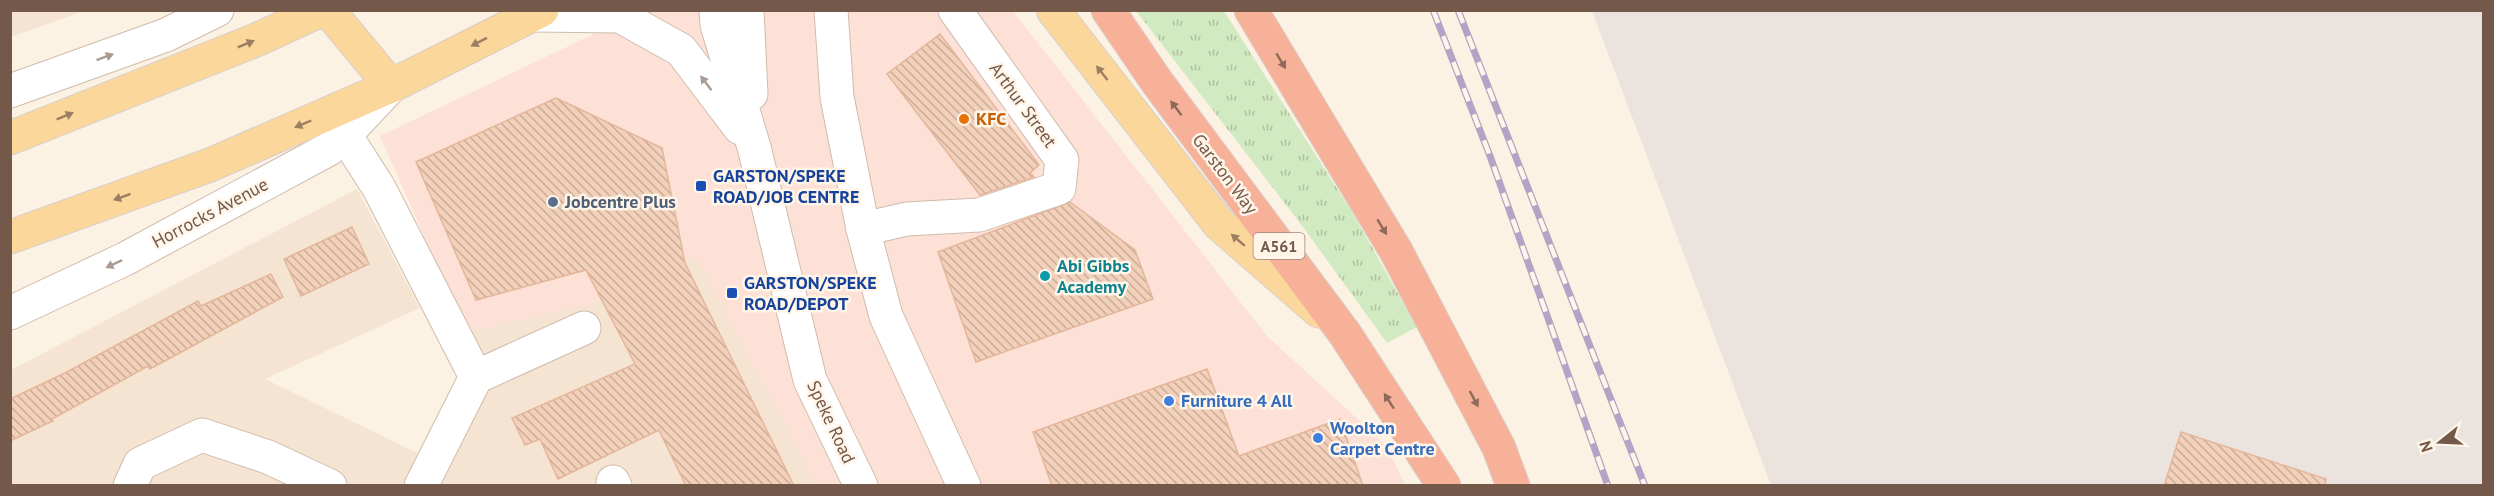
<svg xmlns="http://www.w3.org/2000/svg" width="2494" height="496" viewBox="0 0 2494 496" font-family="'PT Sans',sans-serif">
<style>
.residential{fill:#f4e4d1}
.commercial{fill:#fde1d6}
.industrial{fill:#ebe4de}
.grass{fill:url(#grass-tufts)}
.building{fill:url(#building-back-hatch);stroke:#e4b69b;stroke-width:1.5}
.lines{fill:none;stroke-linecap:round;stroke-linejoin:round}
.minor-casing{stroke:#cfbcac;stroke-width:35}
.major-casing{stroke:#d8d0cc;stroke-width:35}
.highway-casing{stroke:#d8d0cc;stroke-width:35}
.minor{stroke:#fff;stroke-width:33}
.major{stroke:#fbd79b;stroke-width:33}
.highway{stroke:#f7b199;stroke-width:33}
.rail-casing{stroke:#b5a2c5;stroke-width:7}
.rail{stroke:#fff6e9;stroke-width:4.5;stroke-dasharray:14;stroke-linecap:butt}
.oneway{fill:#9c7e62}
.oneway2{fill:#ac9b92}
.oneway3{fill:#8e6a59}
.food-dot{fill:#e8710a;stroke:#fff6e9;stroke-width:2}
.transit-dot{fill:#1a4fb4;stroke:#fff6e9;stroke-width:2}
.service-dot{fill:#5c6f8a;stroke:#fff6e9;stroke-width:2}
.culture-dot{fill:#0f9aa8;stroke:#fff6e9;stroke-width:2}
.shop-dot{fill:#3f7fe0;stroke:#fff6e9;stroke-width:2}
.labels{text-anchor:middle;stroke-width:5;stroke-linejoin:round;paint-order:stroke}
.shield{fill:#fff6e9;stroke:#9e8779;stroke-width:1.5}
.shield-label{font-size:16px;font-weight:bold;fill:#745849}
.street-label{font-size:18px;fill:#745849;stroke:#fff6e9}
.food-label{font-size:18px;font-weight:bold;fill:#c56008;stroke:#fff6e9;text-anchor:start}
.transit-label{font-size:18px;font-weight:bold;fill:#164399;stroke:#fff6e9;text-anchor:start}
.service-label{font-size:18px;font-weight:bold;fill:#4e5e75;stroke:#fff6e9;text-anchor:start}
.culture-label{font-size:18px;font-weight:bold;fill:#0d838f;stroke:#fff6e9;text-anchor:start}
.shop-label{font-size:18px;font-weight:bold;fill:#366cbe;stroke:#fff6e9;text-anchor:start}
</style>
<defs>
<pattern id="grass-tufts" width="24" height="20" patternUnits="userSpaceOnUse" patternTransform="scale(1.5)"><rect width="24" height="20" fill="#d2eac1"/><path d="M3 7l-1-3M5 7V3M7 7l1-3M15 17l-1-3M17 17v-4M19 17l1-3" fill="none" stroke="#afc09f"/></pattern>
<pattern id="building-back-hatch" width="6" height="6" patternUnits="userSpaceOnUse" patternTransform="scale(1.5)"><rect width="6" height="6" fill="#f2d0ba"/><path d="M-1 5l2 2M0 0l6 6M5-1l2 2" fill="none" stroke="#c9ac99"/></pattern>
</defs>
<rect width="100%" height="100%" fill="#fcf2e3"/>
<g class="residential">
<path d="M11,10H84V11L11,37Z"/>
<path d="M357,189L420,308L265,379L446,467L466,332L589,304L696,256L817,485L11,486V370Z"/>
</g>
<path class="commercial" d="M642,11H1013L1267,336L1387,446L1405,485H817L696,256L589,304L466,332L380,136Z"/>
<path class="industrial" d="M1592,11H2483V485H1771Z"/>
<path class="grass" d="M1136,11H1224L1352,212L1417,327L1387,343L1300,223Z"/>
<g class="building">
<path d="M940,34L1039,165L1030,173L1034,177L980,195L887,74Z"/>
<path d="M556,98L662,148L685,263L794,486H686L659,430L558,479L540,439L525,445L512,418L635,364L586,270L476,300L416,162Z"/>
<path d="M1070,202L1135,250L1153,299L976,362L938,252Z"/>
<path d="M352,227L369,264L301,296L284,259Z"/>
<path d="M271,274L283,297L150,369L148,366L52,419L53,421L10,441V399L65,373L198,301L201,306Z"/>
<path d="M1207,369L1239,456L1340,419L1363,486H1052L1033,432Z"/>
<path d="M2181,432L2326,479L2325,486H2164Z"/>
</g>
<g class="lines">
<g class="minor-casing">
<g id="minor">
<path d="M716,10L717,25L754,147L810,380L861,486"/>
<path d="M747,10L751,94"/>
<path d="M831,10L837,97L863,229L886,316L964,486"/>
<path d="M532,15L620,16L681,50L740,128"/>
<path d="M10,91L166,35L217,10"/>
<path d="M345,135L379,188L476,377"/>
<path d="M863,229L907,219L979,215L1059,188L1062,160L955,10"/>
<path d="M10,313L125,259L329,149L345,135L391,86"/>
<path d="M613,482L615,486"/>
<path d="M130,486L140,464L202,435L268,457L330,486"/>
<path d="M421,486L476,377L584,328"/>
</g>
</g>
<g class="major-casing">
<g id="major">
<path d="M328,10L391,86"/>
<path d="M1053,10L1219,224L1319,311"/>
<path d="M10,138L256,40L321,10"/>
<path d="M10,237L210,165L391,86L542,10"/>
</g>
</g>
<g class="highway-casing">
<g id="highway">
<path d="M1108,10L1157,82L1345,334L1444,486"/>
<path d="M1251,10L1396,251L1499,448L1513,486"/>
</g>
</g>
<use href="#minor" class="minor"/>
<use href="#major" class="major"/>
<use href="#highway" class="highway"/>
<g class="rail-casing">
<g id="rail">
<path d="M1433,10L1490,156L1608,486"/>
<path d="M1458,10L1645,486"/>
</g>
</g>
<use href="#rail" class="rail"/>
</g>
<defs><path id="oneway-solid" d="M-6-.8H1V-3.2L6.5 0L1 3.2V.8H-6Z" transform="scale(1.5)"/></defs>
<g class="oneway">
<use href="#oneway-solid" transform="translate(479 42) rotate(153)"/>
<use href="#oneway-solid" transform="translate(246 44) rotate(-22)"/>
<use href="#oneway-solid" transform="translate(1102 73) rotate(-128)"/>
<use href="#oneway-solid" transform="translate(65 116) rotate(-22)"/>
<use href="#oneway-solid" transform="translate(303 124) rotate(157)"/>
<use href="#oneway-solid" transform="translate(122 197) rotate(160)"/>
<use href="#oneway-solid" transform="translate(1238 240) rotate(-139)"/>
</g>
<g class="oneway2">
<use href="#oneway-solid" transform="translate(105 57) rotate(-20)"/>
<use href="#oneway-solid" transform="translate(706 83) rotate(-127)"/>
<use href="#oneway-solid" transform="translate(114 264) rotate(155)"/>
</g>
<g class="oneway3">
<use href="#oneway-solid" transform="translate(1281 61) rotate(59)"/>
<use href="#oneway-solid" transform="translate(1176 108) rotate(-127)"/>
<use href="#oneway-solid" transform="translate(1382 227) rotate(59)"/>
<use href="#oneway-solid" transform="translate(1474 399) rotate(62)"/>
<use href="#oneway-solid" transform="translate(1389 401) rotate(-123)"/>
</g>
<circle class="food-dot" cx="964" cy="119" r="6"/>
<g class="transit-dot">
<rect x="695" y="180" width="12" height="12" rx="3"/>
<rect x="726" y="287" width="12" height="12" rx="3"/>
</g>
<circle class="service-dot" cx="553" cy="202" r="6"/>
<circle class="culture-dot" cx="1045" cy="276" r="6"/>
<g class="shop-dot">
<circle cx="1169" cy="401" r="6"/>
<circle cx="1318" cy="438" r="6"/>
</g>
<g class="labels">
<rect class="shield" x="1253.5" y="233" width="51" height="26" rx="4.5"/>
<g class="shield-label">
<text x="1279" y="252">A561</text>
</g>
<g class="street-label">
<text transform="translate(1023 105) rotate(54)" y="6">Arthur Street</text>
<text transform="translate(1225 174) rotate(53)" y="6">Garston Way</text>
<text transform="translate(210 213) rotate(-28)" y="6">Horrocks Avenue</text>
<text transform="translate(831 422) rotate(65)" y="6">Speke Road</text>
</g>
<g class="food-label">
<text x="976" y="125">KFC</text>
</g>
<g class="transit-label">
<text x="713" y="182">GARSTON/SPEKE<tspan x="713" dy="21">ROAD/JOB CENTRE</tspan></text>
<text x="744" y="289">GARSTON/SPEKE<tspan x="744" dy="21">ROAD/DEPOT</tspan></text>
</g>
<g class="service-label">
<text x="565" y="208">Jobcentre Plus</text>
</g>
<g class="culture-label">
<text x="1057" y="272">Abi Gibbs<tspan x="1057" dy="21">Academy</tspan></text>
</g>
<g class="shop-label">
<text x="1181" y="407">Furniture 4 All</text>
<text x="1330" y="434">Woolton<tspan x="1330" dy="21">Carpet Centre</tspan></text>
</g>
</g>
<rect width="2494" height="496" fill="none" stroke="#745849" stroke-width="24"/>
<g transform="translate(2440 442) rotate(252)" stroke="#fff6e9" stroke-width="4.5" paint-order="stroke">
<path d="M0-4.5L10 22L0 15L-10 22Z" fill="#745849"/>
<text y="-9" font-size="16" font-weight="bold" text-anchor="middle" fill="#745849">N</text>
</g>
</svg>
